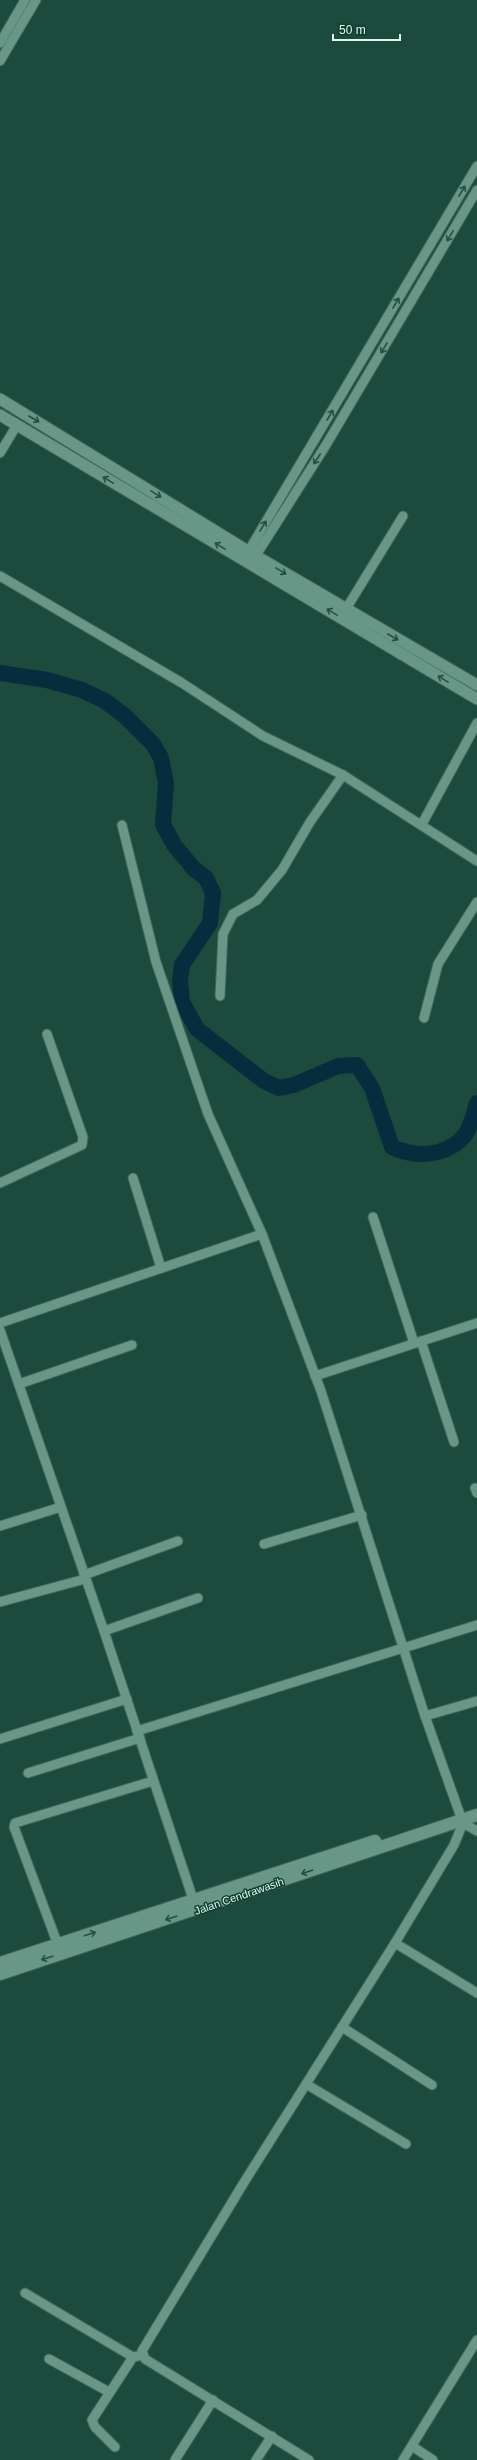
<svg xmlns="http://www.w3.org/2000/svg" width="477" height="2460" viewBox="0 0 477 2460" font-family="Arial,sans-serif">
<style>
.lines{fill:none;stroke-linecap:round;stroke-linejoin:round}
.river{stroke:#052d3e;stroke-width:16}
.minor-casing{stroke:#3f675c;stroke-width:11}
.tertiary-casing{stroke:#3f675c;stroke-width:13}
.secondary-casing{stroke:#3f675c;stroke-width:14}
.minor{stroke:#689687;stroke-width:9}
.tertiary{stroke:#689687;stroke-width:11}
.secondary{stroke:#689687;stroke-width:12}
.oneway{stroke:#225043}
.labels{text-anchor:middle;stroke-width:3;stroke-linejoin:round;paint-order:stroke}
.street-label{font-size:11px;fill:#e0f8ef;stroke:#103f32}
</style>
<rect width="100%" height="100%" fill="#1c4a3c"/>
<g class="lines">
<path class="river" d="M0,673L47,680L82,690L105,701L125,716L153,744L161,758L166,783L163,824L174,845L194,869L206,878L213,893L210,923L182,965L180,980L182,1002L197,1029L264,1081L279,1088L294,1085L338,1066L357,1065L372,1088L392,1147C415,1158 447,1157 465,1135C471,1127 474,1113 477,1103"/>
<g class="minor-casing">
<g id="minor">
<path d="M0,43L25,0"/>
<path d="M0,61L36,0"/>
<path d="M0,453L17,425"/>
<path d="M245,557L477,166"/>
<path d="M253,560L326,445L477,190"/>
<path d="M0,576L182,683L263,736L343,775L477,861"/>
<path d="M346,609L403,516"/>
<path d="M422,824L477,723"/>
<path d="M122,825L156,962L208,1114L262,1234L321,1391L425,1716L463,1823L454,1845L395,1943L243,2184L142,2351L145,2359L309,2460"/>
<path d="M220,996L223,934L233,914L257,900L282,870L310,822L343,775"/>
<path d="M424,1018L438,964L477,902"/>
<path d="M133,1178L161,1268"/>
<path d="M0,1183L82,1145L83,1137L47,1034"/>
<path d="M373,1217L414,1343"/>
<path d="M0,1323L262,1234"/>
<path d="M0,1330L104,1631L195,1905"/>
<path d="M421,1341L454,1442"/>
<path d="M315,1376L477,1323"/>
<path d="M19,1384L132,1345"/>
<path d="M475,1488L477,1493"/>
<path d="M0,1526L61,1507"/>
<path d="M264,1544L362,1515"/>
<path d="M84,1575L178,1541"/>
<path d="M0,1602L85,1579"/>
<path d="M104,1631L198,1598"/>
<path d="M425,1716L477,1701"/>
<path d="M137,1731L477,1625"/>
<path d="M0,1739L127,1699"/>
<path d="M28,1773L140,1738"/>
<path d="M463,1823L477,1831"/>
<path d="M395,1943L477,1993"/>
<path d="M58,1945L14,1827L15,1823L153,1781"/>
<path d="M342,2027L432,2085"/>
<path d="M306,2084L406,2144"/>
<path d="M25,2293L133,2357"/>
<path d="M49,2359L109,2392"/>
<path d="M412,2446L433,2460"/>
<path d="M115,2447L95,2427L92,2420L133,2357L138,2356"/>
<path d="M175,2460L213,2400"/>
<path d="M256,2460L272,2436"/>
<path d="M403,2460L477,2340"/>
</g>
</g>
<g class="tertiary-casing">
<g id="tertiary">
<path d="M0,399L256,556L477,685"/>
<path d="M0,415L477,699"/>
</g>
</g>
<g class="secondary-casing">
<g id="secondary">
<path d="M0,1963L375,1841"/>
<path d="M0,1974L477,1815"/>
</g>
</g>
<use href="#minor" class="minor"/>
<use href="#tertiary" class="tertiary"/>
<use href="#secondary" class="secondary"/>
</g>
<defs><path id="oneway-shaft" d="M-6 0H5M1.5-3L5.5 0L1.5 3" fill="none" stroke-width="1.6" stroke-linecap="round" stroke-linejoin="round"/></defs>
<g class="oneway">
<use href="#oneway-shaft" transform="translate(462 191) rotate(-59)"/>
<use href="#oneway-shaft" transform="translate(450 236) rotate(121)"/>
<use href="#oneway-shaft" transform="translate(396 303) rotate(-59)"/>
<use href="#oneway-shaft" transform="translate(384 348) rotate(121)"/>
<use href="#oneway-shaft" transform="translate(330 415) rotate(-59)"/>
<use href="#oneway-shaft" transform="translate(34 419) rotate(30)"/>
<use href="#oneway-shaft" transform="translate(317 459) rotate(123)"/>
<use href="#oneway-shaft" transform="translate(108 480) rotate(-149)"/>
<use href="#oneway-shaft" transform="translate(156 494) rotate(32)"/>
<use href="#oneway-shaft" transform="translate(263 526) rotate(-59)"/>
<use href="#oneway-shaft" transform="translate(220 546) rotate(-149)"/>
<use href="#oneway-shaft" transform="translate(281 571) rotate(31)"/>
<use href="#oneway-shaft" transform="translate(332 612) rotate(-149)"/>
<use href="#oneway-shaft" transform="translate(393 637) rotate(30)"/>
<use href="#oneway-shaft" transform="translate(443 679) rotate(-149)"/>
<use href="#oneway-shaft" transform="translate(307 1872) rotate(161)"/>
<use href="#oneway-shaft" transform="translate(171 1918) rotate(162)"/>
<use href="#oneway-shaft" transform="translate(90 1934) rotate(-18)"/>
<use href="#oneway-shaft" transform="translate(47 1958) rotate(162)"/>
</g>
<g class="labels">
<g class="street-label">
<text transform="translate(239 1896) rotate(-19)" y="4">Jalan Cendrawasih</text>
</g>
</g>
<path d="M333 34v6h67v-6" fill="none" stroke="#e0f8ef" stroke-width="2"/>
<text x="339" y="34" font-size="12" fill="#e0f8ef" stroke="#103f32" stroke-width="3" paint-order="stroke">50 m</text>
</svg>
